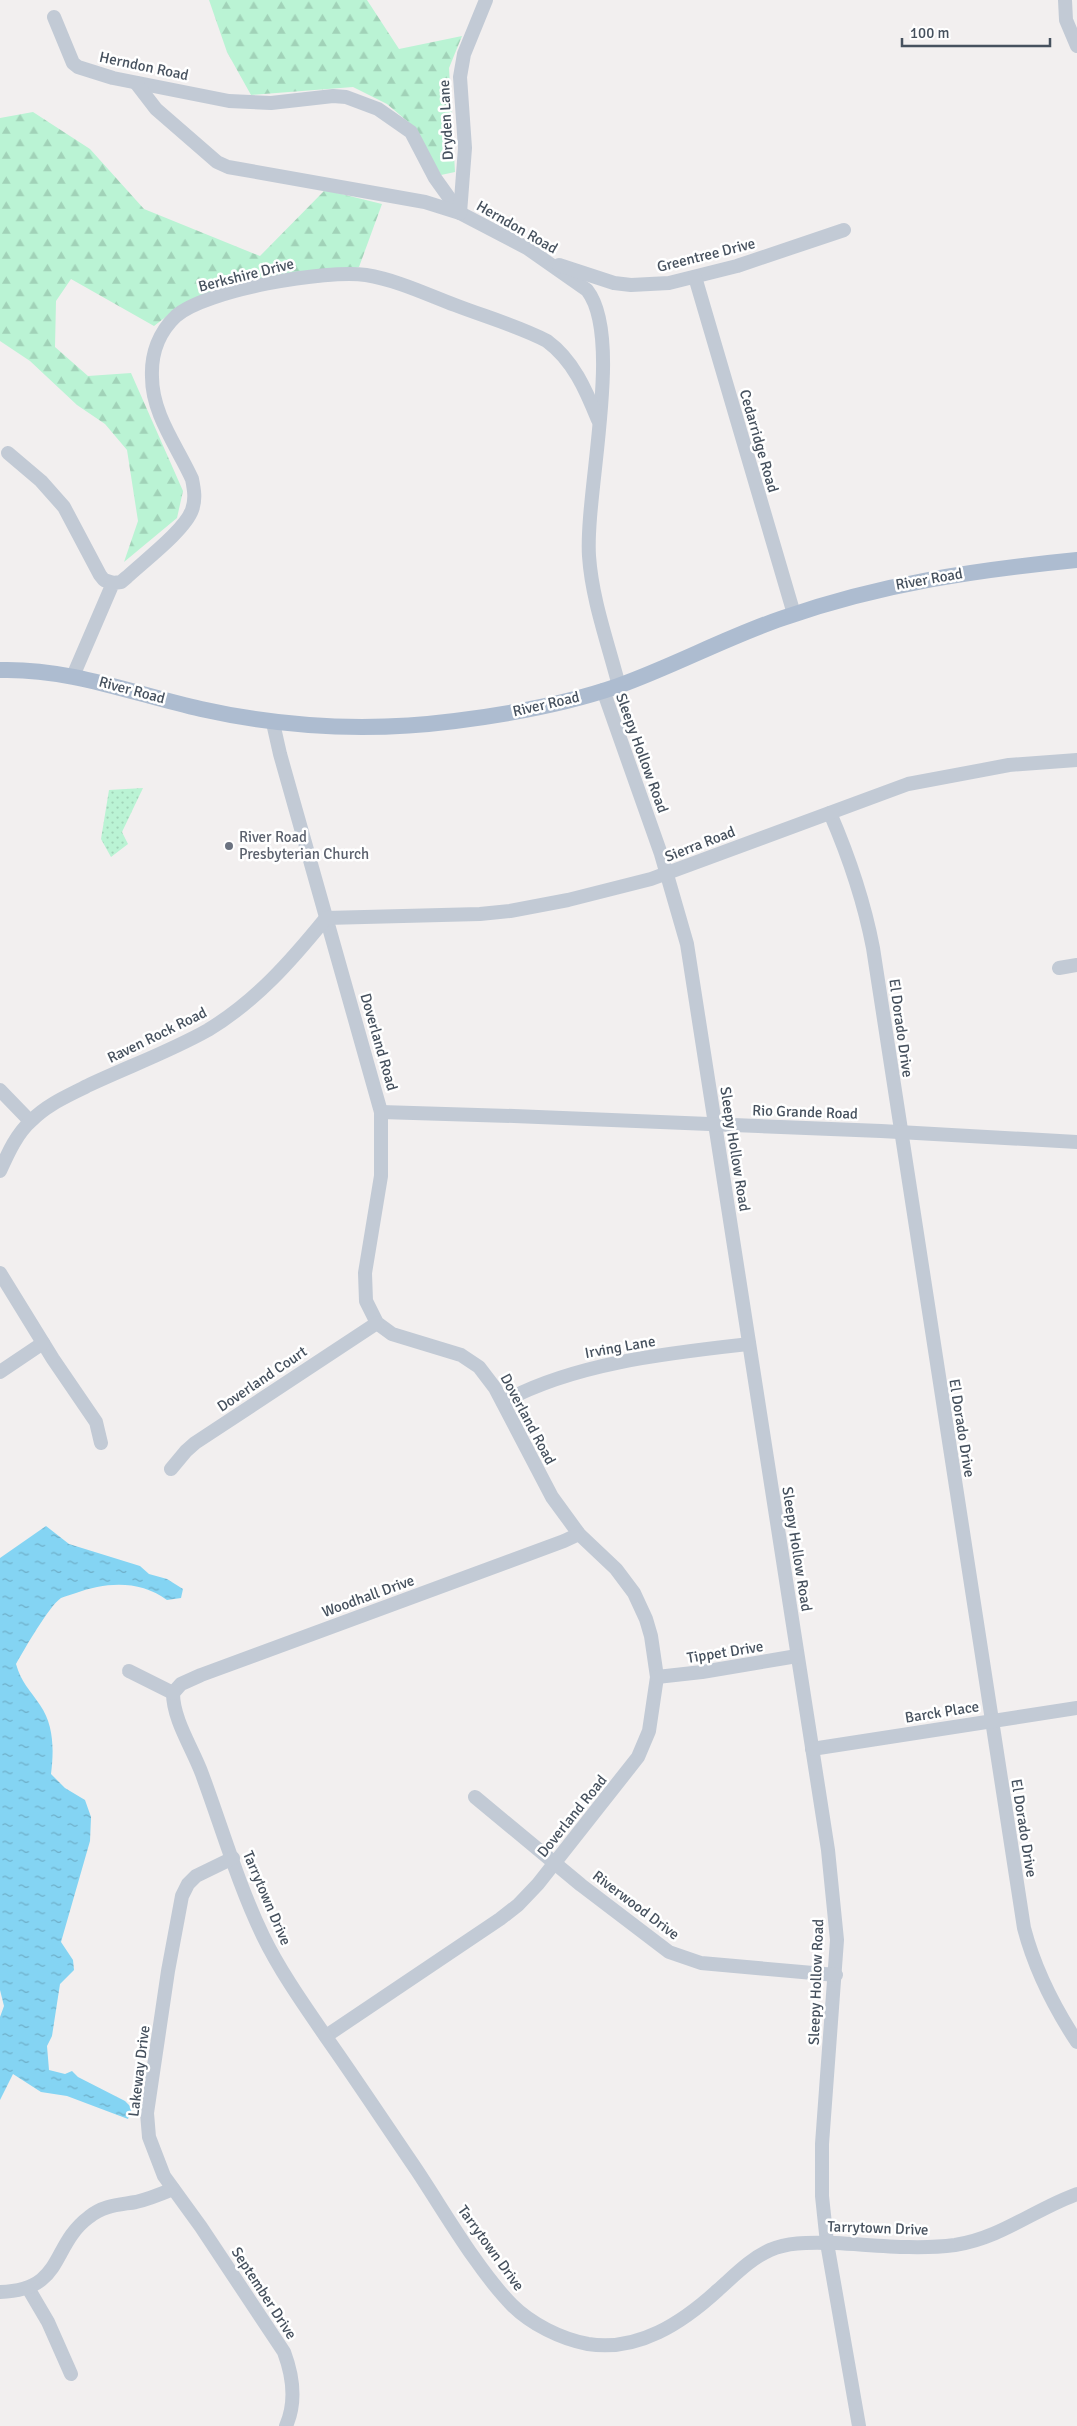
<svg xmlns="http://www.w3.org/2000/svg" width="1077" height="2426" viewBox="0 0 1077 2426" font-family="Signika,sans-serif">
<style>
.forest{fill:url(#forest-firs)}
.park{fill:url(#park-dots)}
.water{fill:url(#water-ripples)}
.lines{fill:none;stroke-linecap:round;stroke-linejoin:round}
.minor{stroke:#c2cad5;stroke-width:14}
.major{stroke:#adbcd0;stroke-width:16}
.worship-dot{fill:#6b7280;stroke:#fff;stroke-width:2}
.labels{text-anchor:middle;stroke-width:5;stroke-linejoin:round;paint-order:stroke}
.street-label{font-size:15px;fill:#46515e;stroke:#fff}
.worship-label{font-size:15px;fill:#5b616d;stroke:#fff;text-anchor:start}
</style>
<defs>
<pattern id="forest-firs" width="22" height="20" patternUnits="userSpaceOnUse" patternTransform="scale(1.25)"><rect width="22" height="20" fill="#baf3d4"/><path d="M5 1l3.5 6h-7zM16 11l3.5 6h-7z" fill="#a1d2b8"/></pattern>
<pattern id="park-dots" width="8" height="8" patternUnits="userSpaceOnUse" patternTransform="scale(1.25)"><rect width="8" height="8" fill="#baf3d4"/><path d="M2 2h.1M6 6h.1" fill="none" stroke="#a1d2b8" stroke-width="1.8" stroke-linecap="round"/></pattern>
<pattern id="water-ripples" width="26" height="14" patternUnits="userSpaceOnUse" patternTransform="scale(1.25)"><rect width="26" height="14" fill="#84d4f3"/><path d="M2 4q2-2 4 0t4 0M15 11q2-2 4 0t4 0" fill="none" stroke="#6eaec8"/></pattern>
</defs>
<rect width="100%" height="100%" fill="#f2efef"/>
<g class="forest">
<path d="M209,0H367L399,49L462,36L449,68L455,172L441,175L413,126L387,104L353,87L251,95L227,52Z"/>
<path d="M33,112L90,149L144,209L260,256L325,190L382,204L359,267L234,287L180,306L154,326L71,279L56,301L55,347L88,376L131,373L183,491L177,518L124,562L138,521L127,450L105,424L77,405L30,361L0,341V118Z"/>
</g>
<path class="park" d="M143,788L122,832L128,844L111,857L101,839L109,790Z"/>
<path class="water" d="M46,1526L69,1544L140,1566L149,1574L167,1579L183,1589L181,1598L167,1600C140,1580 106,1582 76,1593C71,1595 65,1596 61,1598C49,1606 24,1650 16,1664C21,1682 30,1690 40,1705C54,1725 54,1750 51,1774L65,1788L85,1800L91,1817L90,1841L61,1942L73,1960L74,1970L60,1984L52,2036L47,2046L49,2070L65,2074L72,2071L78,2077L125,2101L132,2108L128,2119L67,2096L41,2092L13,2074L0,2100V2017L4,2006L0,1990V1558Z"/>
<g class="lines">
<g class="minor">
<path d="M1065,0L1066,20L1077,46"/>
<path d="M54,17L73,63L78,67L113,78L229,101L271,103L333,96L346,97L378,109L411,132L435,178L460,213L527,248L587,290C624,337 585,492 589,556C592,600 608,643 619,686"/>
<path d="M136,83L156,109L217,162L228,167L425,202L460,213L465,148L460,77L464,54L486,0"/>
<path d="M559,265L614,283L631,285L669,283L737,266L844,230"/>
<path d="M695,277L794,614"/>
<path d="M8,453L41,481L64,507L100,575L104,580L113,583"/>
<path d="M73,676L113,583L121,582L127,577C144,561 185,530 192,510C196,499 194,489 192,479C177,446 152,414 152,377C151,354 159,332 176,316C205,290 327,269 366,275C397,280 426,294 455,305C486,317 518,326 547,341C573,360 586,390 598,420"/>
<path d="M603,690L661,854L687,944L828,1850L837,1940L822,2144V2196L827,2243L859,2426"/>
<path d="M273,723L280,754L381,1112V1176L365,1273L366,1301L377,1323L392,1334L461,1355L479,1367L495,1388L552,1497L579,1534L616,1569L634,1593L646,1619L651,1636L657,1677L649,1731L638,1757L538,1884L518,1905L500,1919L326,2036"/>
<path d="M830,813C849,857 864,901 873,948L1024,1928C1035,1970 1054,2007 1077,2042"/>
<path d="M1059,968L1077,965"/>
<path d="M0,1090L30,1121"/>
<path d="M381,1112L514,1116L881,1131L1077,1142"/>
<path d="M0,1171C8,1153 17,1133 32,1120C48,1104 68,1096 87,1086C127,1067 169,1052 208,1030C256,1001 291,961 326,918L480,914L510,911L568,900L651,879L908,784L1009,765L1077,760"/>
<path d="M0,1273L53,1359L96,1422L101,1443"/>
<path d="M0,1372L43,1343"/>
<path d="M503,1402C574,1363 668,1353 749,1344"/>
<path d="M171,1469L186,1451L195,1443L377,1323"/>
<path d="M129,1671L173,1693"/>
<path d="M657,1677L702,1672L797,1656"/>
<path d="M173,1693C173,1720 193,1749 202,1774C222,1828 238,1884 263,1936C280,1971 304,2005 326,2037C357,2081 386,2125 416,2169C444,2211 477,2269 512,2305C531,2324 561,2339 588,2344C638,2352 682,2323 718,2290C734,2276 750,2259 770,2250C791,2241 813,2243 836,2243C875,2245 916,2250 955,2245C1001,2238 1035,2209 1077,2194"/>
<path d="M173,1693L181,1684L201,1675L564,1541L579,1534"/>
<path d="M812,1749L1077,1708"/>
<path d="M475,1797L581,1885L669,1952L701,1963L836,1975"/>
<path d="M233,1858L196,1876L188,1884L182,1896L168,1971L147,2113L149,2137L164,2176L201,2227L284,2352C293,2376 297,2401 286,2426"/>
<path d="M28,2288L48,2322L71,2374"/>
<path d="M0,2292C65,2290 50,2246 89,2217C104,2205 119,2205 136,2202C149,2199 161,2194 173,2189"/>
</g>
<path class="major" d="M0,670C70,668 134,694 201,709C286,728 369,732 455,721C511,714 566,704 618,686C674,666 727,637 783,618C880,584 975,570 1077,560"/>
</g>
<circle class="worship-dot" cx="229" cy="846" r="5"/>
<g class="labels">
<g class="street-label">
<text transform="translate(144 66) rotate(12)" y="5">Herndon Road</text>
<text transform="translate(446 120) rotate(-93)" y="5">Dryden Lane</text>
<text transform="translate(517 227) rotate(30)" y="5">Herndon Road</text>
<text transform="translate(706 255) rotate(-14)" y="5">Greentree Drive</text>
<text transform="translate(246 275) rotate(-14)" y="5">Berkshire Drive</text>
<text transform="translate(759 441) rotate(74)" y="5">Cedarridge Road</text>
<text transform="translate(929 579) rotate(-10)" y="5">River Road</text>
<text transform="translate(132 690) rotate(15)" y="5">River Road</text>
<text transform="translate(546 704) rotate(-13)" y="5">River Road</text>
<text transform="translate(642 753) rotate(70)" y="5">Sleepy Hollow Road</text>
<text transform="translate(700 844) rotate(-21)" y="5">Sierra Road</text>
<text transform="translate(901 1028) rotate(82)" y="5">El Dorado Drive</text>
<text transform="translate(157 1035) rotate(-26)" y="5">Raven Rock Road</text>
<text transform="translate(379 1042) rotate(74)" y="5">Doverland Road</text>
<text transform="translate(805 1112) rotate(2)" y="5">Rio Grande Road</text>
<text transform="translate(735 1149) rotate(81)" y="5">Sleepy Hollow Road</text>
<text transform="translate(620 1347) rotate(-10)" y="5">Irving Lane</text>
<text transform="translate(262 1379) rotate(-34)" y="5">Doverland Court</text>
<text transform="translate(528 1419) rotate(62)" y="5">Doverland Road</text>
<text transform="translate(962 1428) rotate(81)" y="5">El Dorado Drive</text>
<text transform="translate(797 1549) rotate(81)" y="5">Sleepy Hollow Road</text>
<text transform="translate(368 1596) rotate(-20)" y="5">Woodhall Drive</text>
<text transform="translate(725 1652) rotate(-9)" y="5">Tippet Drive</text>
<text transform="translate(942 1712) rotate(-9)" y="5">Barck Place</text>
<text transform="translate(572 1816) rotate(-51)" y="5">Doverland Road</text>
<text transform="translate(1024 1828) rotate(81)" y="5">El Dorado Drive</text>
<text transform="translate(267 1898) rotate(67)" y="5">Tarrytown Drive</text>
<text transform="translate(636 1905) rotate(37)" y="5">Riverwood Drive</text>
<text transform="translate(816 1982) rotate(-88)" y="5">Sleepy Hollow Road</text>
<text transform="translate(139 2071) rotate(-83)" y="5">Lakeway Drive</text>
<text transform="translate(878 2228) rotate(2)" y="5">Tarrytown Drive</text>
<text transform="translate(491 2248) rotate(54)" y="5">Tarrytown Drive</text>
<text transform="translate(264 2293) rotate(57)" y="5">September Drive</text>
</g>
<g class="worship-label">
<text x="239" y="842">River Road<tspan x="239" dy="17">Presbyterian Church</tspan></text>
</g>
</g>
<path d="M902 38v8h148v-8" fill="none" stroke="#46515e" stroke-width="2.5"/>
<text x="910" y="38" font-size="15" fill="#46515e" stroke="#ffffff" stroke-width="4" paint-order="stroke">100 m</text>
</svg>
